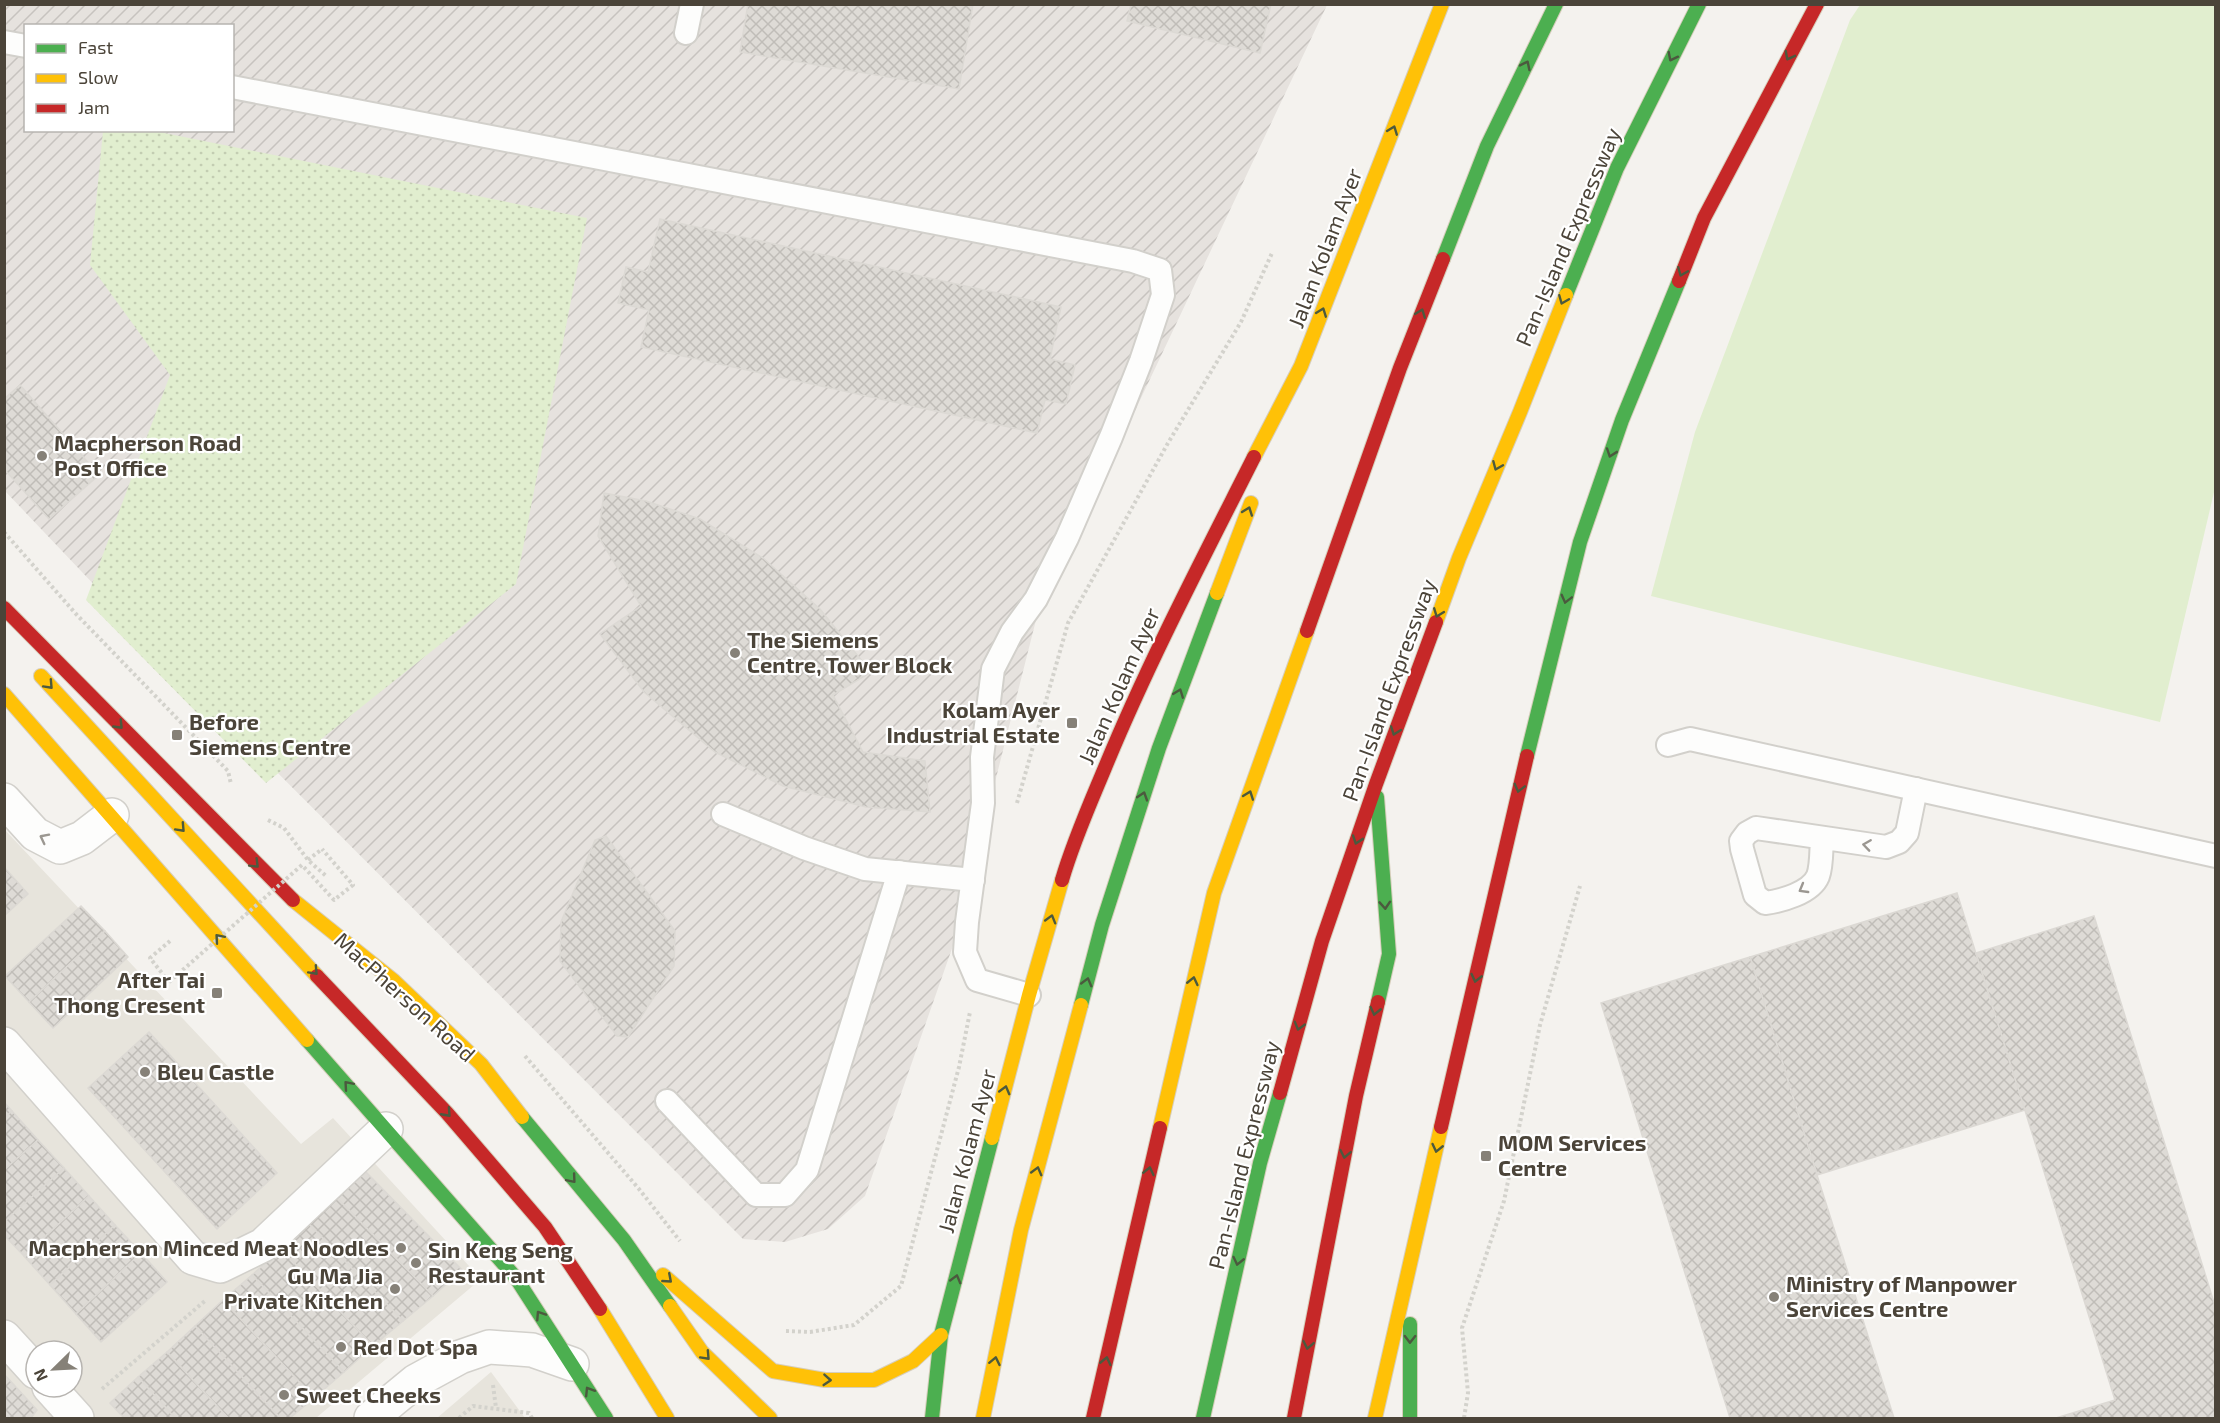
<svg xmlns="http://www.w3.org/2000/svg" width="2220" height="1423" viewBox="0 0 2220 1423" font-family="'Exo 2',sans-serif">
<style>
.residential{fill:#e7e4dc;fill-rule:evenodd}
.industrial{fill:url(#industrial-furrows);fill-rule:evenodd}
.grass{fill:url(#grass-dots)}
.garden{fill:#e1eecf}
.building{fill:url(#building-cross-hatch);stroke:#dcd9d4;stroke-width:1.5}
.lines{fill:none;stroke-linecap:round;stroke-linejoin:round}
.lane-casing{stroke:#d2d0cb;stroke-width:26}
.street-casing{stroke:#d2d0cb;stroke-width:36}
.fast-casing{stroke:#d6cebb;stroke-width:16}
.slow-casing{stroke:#d6cebb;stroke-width:16}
.jam-casing{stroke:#d6cebb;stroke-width:16}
.path{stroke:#d3d2cc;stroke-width:4;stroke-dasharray:3 3;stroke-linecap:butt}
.lane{stroke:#fdfdfc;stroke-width:22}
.street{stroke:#fdfdfc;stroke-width:33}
.fast{stroke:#4caf50;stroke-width:14}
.slow{stroke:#ffc107;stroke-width:14}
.jam{stroke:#c62828;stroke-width:14}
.path-bridge{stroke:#d3d2cc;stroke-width:4;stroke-dasharray:3 3;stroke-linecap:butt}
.oneway{stroke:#4b593e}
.oneway2{stroke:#9b9791}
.poi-dot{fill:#868178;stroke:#fff;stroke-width:2}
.labels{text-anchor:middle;stroke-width:4.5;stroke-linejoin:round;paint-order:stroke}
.street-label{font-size:22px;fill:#4b4439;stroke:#fff}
.poi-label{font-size:22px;font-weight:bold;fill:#4b4439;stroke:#fff;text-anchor:start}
</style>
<defs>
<pattern id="industrial-furrows" width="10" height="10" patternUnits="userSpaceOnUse" patternTransform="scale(1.5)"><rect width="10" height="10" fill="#e6e2de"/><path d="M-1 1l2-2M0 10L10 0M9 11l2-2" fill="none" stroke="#c7c3bf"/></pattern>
<pattern id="grass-dots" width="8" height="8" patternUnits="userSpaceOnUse" patternTransform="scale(1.5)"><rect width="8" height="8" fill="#e1eecf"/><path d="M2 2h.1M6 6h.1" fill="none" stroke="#c3cdb2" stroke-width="1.8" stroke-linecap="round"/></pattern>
<pattern id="building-cross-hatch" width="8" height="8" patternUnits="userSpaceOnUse" patternTransform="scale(1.5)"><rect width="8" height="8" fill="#dedbd6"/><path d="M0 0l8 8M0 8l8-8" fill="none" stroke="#c0bdb8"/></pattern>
</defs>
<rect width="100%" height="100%" fill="#f4f2ee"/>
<g class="residential">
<path d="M4,829L301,1144L333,1118L481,1279L316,1418H5ZM36,1351H72V1387H36Z"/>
<path d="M491,1372L525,1418H437Z"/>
</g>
<path class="industrial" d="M5,5H1327L1036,620L955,940L865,1196L828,1229L785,1242L743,1239L178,673L5,491ZM26,26H232V130H26Z"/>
<path class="grass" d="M103,131H154L587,218L516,584L266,783L86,600L170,375L90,265Z"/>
<path class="garden" d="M1860,5H2215V488L2160,722L1651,596L1695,432L1850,20Z"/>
<g class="building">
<path d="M748,4H973L959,89L740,52Z"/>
<path d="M1131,4H1271L1260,53L1127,21Z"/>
<path d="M660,219L1061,307L1050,359L1075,365L1066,404L1045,400L1037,433L641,347L649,310L618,303L626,267L648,272Z"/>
<path d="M20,385L99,475L49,519L4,469V399Z"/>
<path d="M604,493L646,501L700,519L763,558L820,609L871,672L833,695L863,752L925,761L930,812L866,807L783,786L715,752L644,692L600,634L641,606L598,536Z"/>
<path d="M606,836L675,931L674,966L628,1037L617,1036L560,961L561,922L595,840Z"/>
<path d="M4,867L28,894L4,916Z"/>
<path d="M1957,893L2025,1110L1817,1175L1750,957Z"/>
<path d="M81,906L105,931L29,1002L5,976Z"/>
<path d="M2094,916L2216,1309V1418H2056L2115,1400L1976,953Z"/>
<path d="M105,931L128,957L53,1028L29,1002Z"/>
<path d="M1750,957L1817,1175L1894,1418H1730L1601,1003Z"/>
<path d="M149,1032L277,1173L217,1229L88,1088Z"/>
<path d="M4,1102L12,1111L4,1118Z"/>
<path d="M12,1111L38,1140L4,1170V1118Z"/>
<path d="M38,1140L64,1168L4,1222V1170Z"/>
<path d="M64,1168L89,1196L24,1256L4,1235V1222Z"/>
<path d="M366,1172L462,1270L433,1296L337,1198Z"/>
<path d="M89,1196L115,1225L50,1285L24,1256Z"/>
<path d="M337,1198L433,1296L403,1321L309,1224Z"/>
<path d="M309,1224L403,1321L373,1346L281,1249Z"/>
<path d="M115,1225L141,1253L76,1314L50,1285Z"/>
<path d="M281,1249L373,1346L344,1372L252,1275Z"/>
<path d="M141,1253L167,1282L101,1342L76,1314Z"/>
<path d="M252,1275L344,1372L314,1398L223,1300Z"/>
<path d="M223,1300L314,1398L290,1418H280L195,1326Z"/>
<path d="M195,1326L280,1418H228L167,1352Z"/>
<path d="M167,1352L228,1418H175L138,1377Z"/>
<path d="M4,1374L37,1410L31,1418H4Z"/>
<path d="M138,1377L175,1418H124L110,1403Z"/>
</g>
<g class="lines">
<g class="lane-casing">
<g id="lane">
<path d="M686,33L692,4"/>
<path d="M4,42L26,46"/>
<path d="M232,87L1133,261L1160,270L1163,295L1141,361L1111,437L1067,538L1036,599L1012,632L993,669L982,757L983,803L967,922L965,952L977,980L1029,995"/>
<path d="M1668,745L1690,739L2216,856"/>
<path d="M723,814L804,848L865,869L973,880"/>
<path d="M1822,838C1821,850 1822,865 1818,876C1811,893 1781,901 1765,903L1755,895L1742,849L1741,841L1747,833L1756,828L1886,847L1899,842L1907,833L1916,789"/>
<path d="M667,1101L756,1195H785L807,1170L899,872"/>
</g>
</g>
<g class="street-casing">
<g id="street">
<path d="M4,800L35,834L60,847L82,838L112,815"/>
<path d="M4,1044L193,1258L220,1266L263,1245L386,1129"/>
<path d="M4,1337L36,1372"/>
<path d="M49,1387L77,1418"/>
<path d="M371,1418L416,1381L460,1357L489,1347L532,1350L572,1364"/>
</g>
</g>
<g class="fast-casing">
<g id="fast">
<path d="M1443,259L1487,146L1556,4"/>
<path d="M1566,295L1617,168L1699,4"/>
<path d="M1527,756L1580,542L1622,420L1679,281"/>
<path d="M1377,797L1389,954L1378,1002"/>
<path d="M1081,1005L1102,925L1159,748L1217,593"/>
<path d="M307,1040L516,1278L606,1418"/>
<path d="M522,1117L624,1240L670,1306"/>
<path d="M1410,1324V1418"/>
<path d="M932,1418L941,1335L992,1138"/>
<path d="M1203,1418L1260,1163L1280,1093"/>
</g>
</g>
<g class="slow-casing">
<g id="slow">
<path d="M1254,457L1301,366L1442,4"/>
<path d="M1217,593L1251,503"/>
<path d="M1436,622L1459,558L1520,412L1566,295"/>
<path d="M41,676L317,976"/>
<path d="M4,694L307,1040"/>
<path d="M293,900L394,981L481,1064L522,1117"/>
<path d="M1160,1128L1214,893L1307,631"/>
<path d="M992,1138L1029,995L1062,880"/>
<path d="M663,1275L773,1371L825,1380H874L913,1361L941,1335"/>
<path d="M670,1306L702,1352L770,1418"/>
<path d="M600,1309L667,1418"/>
<path d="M983,1418L1021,1230L1081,1005"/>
<path d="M1375,1418L1441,1127"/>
</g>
</g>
<g class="jam-casing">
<g id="jam">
<path d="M1679,281L1704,218L1817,4"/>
<path d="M4,608L293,900"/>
<path d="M1307,631L1400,368L1443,259"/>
<path d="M1062,880C1073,842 1089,806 1104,770C1148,663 1202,560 1254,457"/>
<path d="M317,976L447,1113L545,1227L600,1309"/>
<path d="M1280,1093L1322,941L1376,784L1436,622"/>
<path d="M1441,1127L1527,756"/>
<path d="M1093,1418L1160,1128"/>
<path d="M1294,1418L1356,1096L1378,1002"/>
</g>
</g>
<g class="path">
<path d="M4,532L76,614L228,771L231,784"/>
<path d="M1017,803L1068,623L1168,443L1241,322L1272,253"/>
<path d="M268,820L284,828L308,860L326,876"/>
<path d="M308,860L322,849"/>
<path d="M169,982L150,958L170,941"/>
<path d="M525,1056L639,1189L680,1241"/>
<path d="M786,1331L810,1332L854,1325L901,1286L959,1067L970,1012"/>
<path d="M493,1385L496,1408"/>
<path d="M102,1389L206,1300"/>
<path d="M459,1418L473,1406L529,1413L532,1418"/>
<path d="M1464,1418L1468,1393L1462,1328L1504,1201L1540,1025L1580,886"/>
</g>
<use href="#lane" class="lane"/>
<use href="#street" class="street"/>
<use href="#fast" class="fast"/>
<use href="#slow" class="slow"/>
<use href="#jam" class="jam"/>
<path class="path-bridge" d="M169,982L302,865L334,900L353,885L322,849"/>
</g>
<defs><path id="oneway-chevron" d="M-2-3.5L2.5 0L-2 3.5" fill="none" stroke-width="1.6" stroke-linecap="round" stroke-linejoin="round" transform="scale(1.5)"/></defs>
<g class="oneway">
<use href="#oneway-chevron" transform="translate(1789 56) rotate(118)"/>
<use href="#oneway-chevron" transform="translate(1672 57) rotate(117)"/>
<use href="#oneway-chevron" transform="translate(1526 65) rotate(-64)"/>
<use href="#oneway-chevron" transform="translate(1393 130) rotate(-69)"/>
<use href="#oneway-chevron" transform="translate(1682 272) rotate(112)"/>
<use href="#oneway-chevron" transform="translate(1563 300) rotate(112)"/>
<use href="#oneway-chevron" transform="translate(1322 312) rotate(-69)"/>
<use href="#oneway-chevron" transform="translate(1421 313) rotate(-69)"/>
<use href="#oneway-chevron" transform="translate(1611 453) rotate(109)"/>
<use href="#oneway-chevron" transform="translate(1497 466) rotate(113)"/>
<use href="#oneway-chevron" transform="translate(1248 511) rotate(-70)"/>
<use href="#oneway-chevron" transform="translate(1566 599) rotate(104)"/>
<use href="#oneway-chevron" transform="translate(1438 613) rotate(111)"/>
<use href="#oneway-chevron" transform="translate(49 685) rotate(47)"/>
<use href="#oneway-chevron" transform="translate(1179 693) rotate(-69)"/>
<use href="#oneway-chevron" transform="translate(119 725) rotate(46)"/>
<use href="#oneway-chevron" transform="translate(1395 731) rotate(110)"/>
<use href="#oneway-chevron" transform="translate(1519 788) rotate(104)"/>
<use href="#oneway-chevron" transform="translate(1249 795) rotate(-70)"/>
<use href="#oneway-chevron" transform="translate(1143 796) rotate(-72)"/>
<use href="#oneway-chevron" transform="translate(181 828) rotate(47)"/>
<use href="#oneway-chevron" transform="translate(1357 840) rotate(109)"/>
<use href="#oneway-chevron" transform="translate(255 864) rotate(45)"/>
<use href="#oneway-chevron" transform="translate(1385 905) rotate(86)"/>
<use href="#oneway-chevron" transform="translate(1051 919) rotate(-74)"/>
<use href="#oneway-chevron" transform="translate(219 938) rotate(-131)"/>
<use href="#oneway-chevron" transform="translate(314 971) rotate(47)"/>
<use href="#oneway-chevron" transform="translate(1476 978) rotate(103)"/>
<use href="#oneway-chevron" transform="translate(1193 981) rotate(-77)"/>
<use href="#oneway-chevron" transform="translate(1087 982) rotate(-75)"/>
<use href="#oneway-chevron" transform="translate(1375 1011) rotate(103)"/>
<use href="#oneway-chevron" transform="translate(1299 1026) rotate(106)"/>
<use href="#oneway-chevron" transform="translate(348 1085) rotate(-131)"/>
<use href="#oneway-chevron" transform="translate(1005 1090) rotate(-75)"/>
<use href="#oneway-chevron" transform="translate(447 1113) rotate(48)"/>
<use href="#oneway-chevron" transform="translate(1437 1148) rotate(103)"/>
<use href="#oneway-chevron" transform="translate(1345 1154) rotate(101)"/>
<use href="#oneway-chevron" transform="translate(1037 1171) rotate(-75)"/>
<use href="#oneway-chevron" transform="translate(1149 1171) rotate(-77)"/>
<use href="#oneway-chevron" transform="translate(572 1179) rotate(50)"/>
<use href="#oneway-chevron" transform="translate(1238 1261) rotate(103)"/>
<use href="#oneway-chevron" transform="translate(668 1279) rotate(41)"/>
<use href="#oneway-chevron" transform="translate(956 1279) rotate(-75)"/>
<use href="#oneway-chevron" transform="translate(540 1315) rotate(-123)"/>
<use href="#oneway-chevron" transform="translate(1410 1339) rotate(91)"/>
<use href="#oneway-chevron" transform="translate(1308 1345) rotate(101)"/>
<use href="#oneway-chevron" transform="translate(706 1356) rotate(47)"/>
<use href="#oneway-chevron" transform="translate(995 1361) rotate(-78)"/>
<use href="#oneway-chevron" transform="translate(1106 1361) rotate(-77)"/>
<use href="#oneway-chevron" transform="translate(827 1380) rotate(4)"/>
<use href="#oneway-chevron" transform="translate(589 1391) rotate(-122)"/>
</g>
<g class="oneway2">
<use href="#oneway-chevron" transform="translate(44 838) rotate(-153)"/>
<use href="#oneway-chevron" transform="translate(1867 845) rotate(-172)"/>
<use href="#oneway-chevron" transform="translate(1803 889) rotate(150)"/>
</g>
<g class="poi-dot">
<circle cx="42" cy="456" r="6"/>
<circle cx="735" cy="653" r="6"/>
<rect x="1066" y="717" width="12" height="12" rx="3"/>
<rect x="171" y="729" width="12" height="12" rx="3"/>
<rect x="211" y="987" width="12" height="12" rx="3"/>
<circle cx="145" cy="1072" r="6"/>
<rect x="1480" y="1150" width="12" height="12" rx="3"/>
<circle cx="401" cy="1248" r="6"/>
<circle cx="416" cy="1263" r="6"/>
<circle cx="395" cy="1289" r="6"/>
<circle cx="1774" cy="1297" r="6"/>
<circle cx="341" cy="1347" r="6"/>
<circle cx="284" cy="1395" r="6"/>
</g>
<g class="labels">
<g class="street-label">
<text transform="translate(1568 237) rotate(-67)" y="8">Pan-Island Expressway</text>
<text transform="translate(1325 248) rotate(-69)" y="8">Jalan Kolam Ayer</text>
<text transform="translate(1119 686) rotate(-66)" y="8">Jalan Kolam Ayer</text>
<text transform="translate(1389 690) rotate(-70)" y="8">Pan-Island Expressway</text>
<text transform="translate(405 997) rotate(42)" y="8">MacPherson Road</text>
<text transform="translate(967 1151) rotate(-75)" y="8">Jalan Kolam Ayer</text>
<text transform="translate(1244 1155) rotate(-76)" y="8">Pan-Island Expressway</text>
</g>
<g class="poi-label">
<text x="54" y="451">Macpherson Road<tspan x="54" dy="25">Post Office</tspan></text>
<text x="747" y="648">The Siemens<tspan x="747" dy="25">Centre, Tower Block</tspan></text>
<text x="1060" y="718" text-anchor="end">Kolam Ayer<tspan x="1060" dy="25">Industrial Estate</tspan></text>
<text x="189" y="730">Before<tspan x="189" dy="25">Siemens Centre</tspan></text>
<text x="205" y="988" text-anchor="end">After Tai<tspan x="205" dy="25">Thong Cresent</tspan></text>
<text x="157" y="1080">Bleu Castle</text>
<text x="1498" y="1151">MOM Services<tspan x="1498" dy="25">Centre</tspan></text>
<text x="389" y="1256" text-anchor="end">Macpherson Minced Meat Noodles</text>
<text x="428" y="1258">Sin Keng Seng<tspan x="428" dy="25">Restaurant</tspan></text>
<text x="383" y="1284" text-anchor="end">Gu Ma Jia<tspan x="383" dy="25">Private Kitchen</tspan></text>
<text x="1786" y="1292">Ministry of Manpower<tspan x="1786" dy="25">Services Centre</tspan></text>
<text x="353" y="1355">Red Dot Spa</text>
<text x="296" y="1403">Sweet Cheeks</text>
</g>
</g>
<rect width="2220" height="1423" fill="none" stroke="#4b4439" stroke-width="12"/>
<rect x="24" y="24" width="210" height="108" fill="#ffffff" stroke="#b7b4b0" stroke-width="1.5"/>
<rect x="36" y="44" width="30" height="9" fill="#4caf50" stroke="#b7b4b0" stroke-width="1.5"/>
<text x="78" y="54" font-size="18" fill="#4b4439">Fast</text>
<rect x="36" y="74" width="30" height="9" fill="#ffc107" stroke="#b7b4b0" stroke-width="1.5"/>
<text x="78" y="84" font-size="18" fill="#4b4439">Slow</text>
<rect x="36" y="104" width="30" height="9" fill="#c62828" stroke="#b7b4b0" stroke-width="1.5"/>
<text x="78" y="114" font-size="18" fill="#4b4439">Jam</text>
<g transform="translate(54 1369) rotate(246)"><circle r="28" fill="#ffffff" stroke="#b7b4b0" stroke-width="1.5"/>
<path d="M0-4.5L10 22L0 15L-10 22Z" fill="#868178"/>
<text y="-9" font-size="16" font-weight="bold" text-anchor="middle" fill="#4b4439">N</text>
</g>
</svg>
